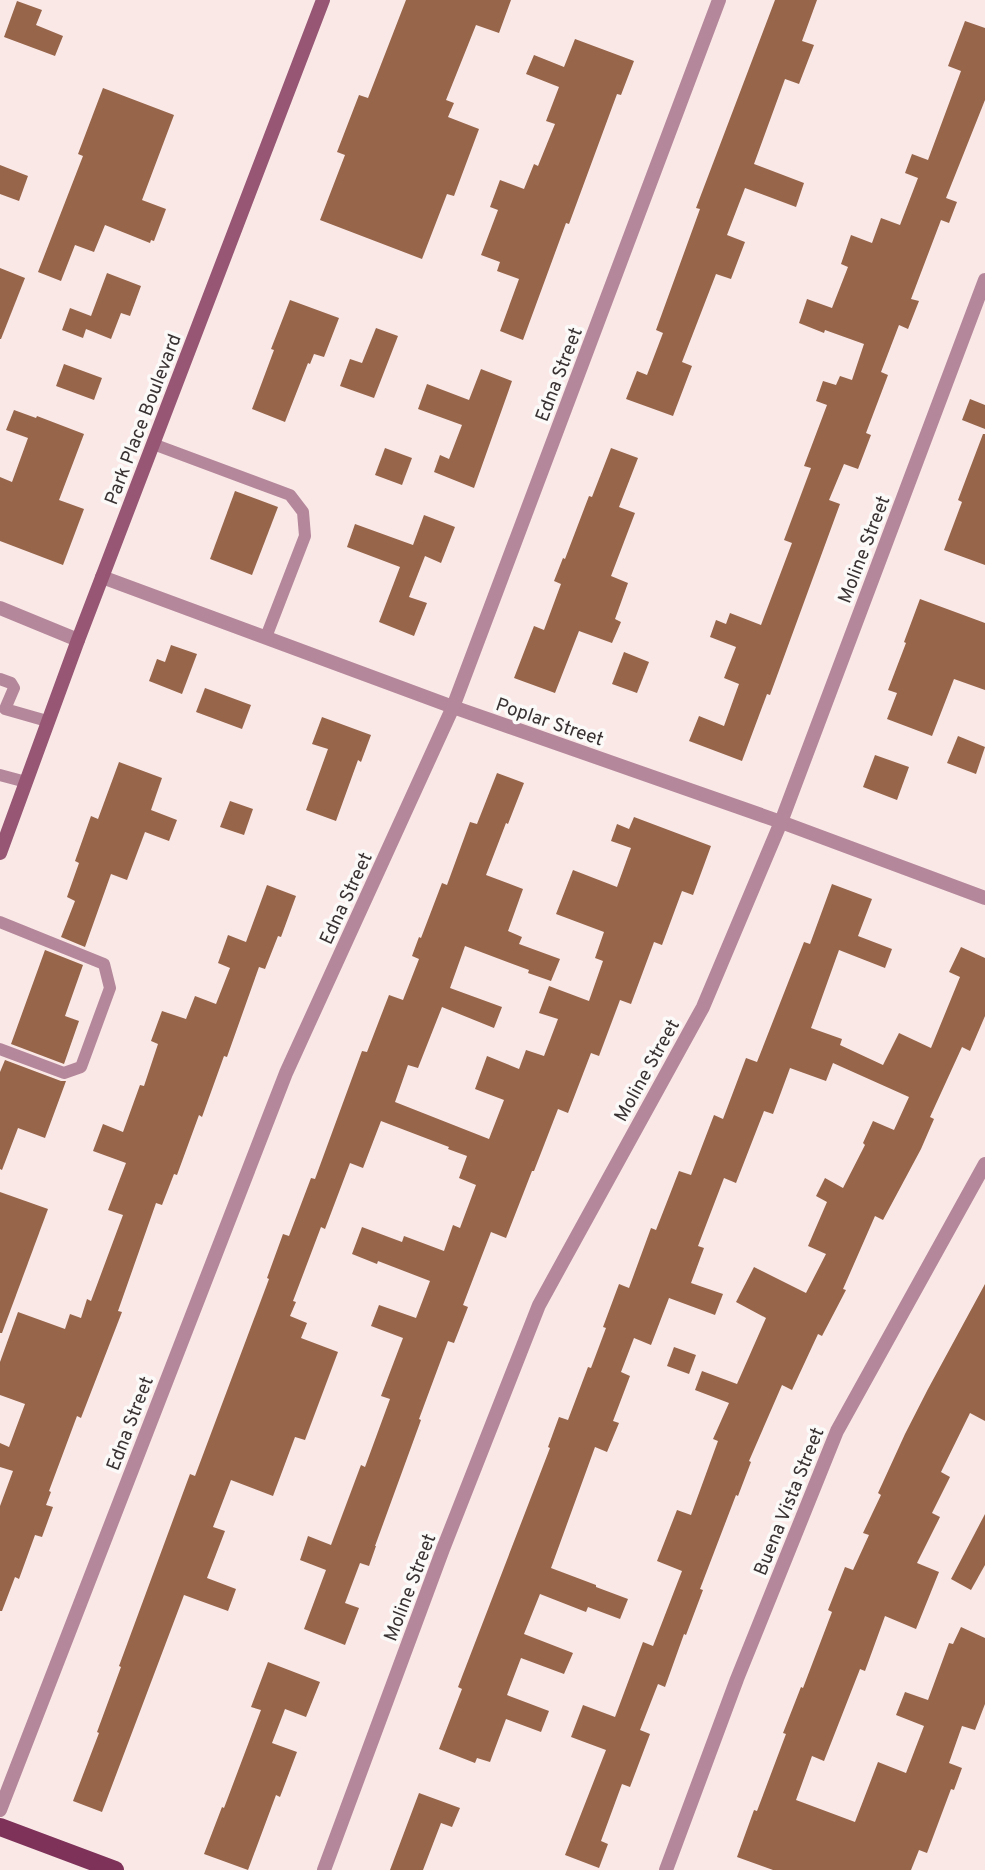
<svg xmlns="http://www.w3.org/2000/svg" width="985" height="1870" viewBox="0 0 985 1870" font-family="Overpass,sans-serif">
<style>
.building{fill:#97654a}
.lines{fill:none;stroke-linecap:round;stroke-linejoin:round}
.service{stroke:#b5879b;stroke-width:12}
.minor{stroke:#b5879b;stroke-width:14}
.secondary{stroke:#965674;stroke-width:14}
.primary{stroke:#7e3159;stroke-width:18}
.labels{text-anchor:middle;stroke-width:7;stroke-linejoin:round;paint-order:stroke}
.street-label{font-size:19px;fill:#393232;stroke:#fcf9f9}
</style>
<rect width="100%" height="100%" fill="#fae8e7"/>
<g class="building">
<path d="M406,0H511L499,33L476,25L446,100L454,103L448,117L479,129L454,196L447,194L422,259L320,220L345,155L337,152L359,95L368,98Z"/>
<path d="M775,0H817L802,41L814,45L799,84L785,79L754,164L804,183L796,207L745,188L727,235L745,242L731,279L716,274L682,362L692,366L673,416L626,399L637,371L647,375L663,333L656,330L700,209L696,208Z"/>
<path d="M17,1L42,10L36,25L63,36L55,56L4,37Z"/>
<path d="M965,21L985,28V100L946,198L957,202L949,223L941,220L911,299L919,301L908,329L899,325L881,372L888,375L866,433L871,435L858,469L844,464L829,500L840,504L770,695L767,694L742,761L689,741L699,716L724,726L739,684L724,678L736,647L710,637L716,620L726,624L730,613L761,625L792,543L784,540L811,468L804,466L827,405L816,401L823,381L836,385L840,376L852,380L864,344L825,330L824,333L799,323L807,299L832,308L848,267L841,264L851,235L872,243L881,218L900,225L918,178L905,173L912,154L928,160L961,71L948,66Z"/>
<path d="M575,39L634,61L621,95L617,94L569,224L566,223L523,340L500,331L519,279L497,271L500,262L481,255L498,210L490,207L500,180L524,189L534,164L538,166L555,124L546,121L559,87L526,74L534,55L564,67Z"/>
<path d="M103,88L174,115L142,200L166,209L154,241L151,240L150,243L105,225L94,252L75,245L61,281L38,272L83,156L78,154Z"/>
<path d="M0,165L28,176L19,201L0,194Z"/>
<path d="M0,268L25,278L1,339H0Z"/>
<path d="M107,273L141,286L130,316L121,313L111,339L86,329L83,338L62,330L70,308L91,316Z"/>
<path d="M290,300L339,318L324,357L314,354L310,364L308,363L285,422L252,409L274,350L271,349Z"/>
<path d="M376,328L398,336L374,398L340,386L350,359L362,363Z"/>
<path d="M64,364L102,378L94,400L56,386Z"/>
<path d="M481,369L512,381L474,488L434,472L440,455L449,459L462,425L418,409L427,384L469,400Z"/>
<path d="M970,399L985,405V429L962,420Z"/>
<path d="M14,410L36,418L37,416L84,434L59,500L84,509L63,565L0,541V477L12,482L28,438L6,430Z"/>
<path d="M983,434H985V565L944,550L962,502L958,500Z"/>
<path d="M385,448L412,458L402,485L375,475Z"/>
<path d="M611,448L638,458L619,507L635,513L611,576L628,583L615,619L621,622L612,643L579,631L555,693L514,678L534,626L544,630L561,584L554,581L563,558L565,559L589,496L592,497Z"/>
<path d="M235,491L278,507L252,575L210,559Z"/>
<path d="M424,515L455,527L441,563L425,556L409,597L427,603L414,636L379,622L400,567L347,547L355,524L413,545Z"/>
<path d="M920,599L985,623V690L954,679L932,736L887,719L897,693L888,690L906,643L904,642Z"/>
<path d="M171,645L197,654L182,694L149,681L157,659L165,662Z"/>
<path d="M624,652L649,662L637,693L612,684Z"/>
<path d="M205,688L251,705L242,729L196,712Z"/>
<path d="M322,717L371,735L361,762L358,760L336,821L306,810L328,749L312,744Z"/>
<path d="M958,736L985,747L976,774L947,763Z"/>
<path d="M875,755L909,767L897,800L863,787Z"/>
<path d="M119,762L162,778L151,810L177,820L169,841L145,832L127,880L111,874L85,947L61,937L75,901L67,897L79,863L75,861L91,816L98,819Z"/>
<path d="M497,773L524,783L508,824L506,823L486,875L523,889L508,931L522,937L519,944L560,959L551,981L528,973L529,970L465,946L450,988L502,1007L494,1028L442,1007L418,1068L408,1065L395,1102L489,1139L504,1100L475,1089L487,1056L519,1069L526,1050L544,1056L558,1019L539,1013L549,986L589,1001L603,961L595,958L604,932L556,914L573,870L617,887L631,848L611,841L617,824L629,829L634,817L711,846L693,895L682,891L662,945L654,942L631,1004L620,1000L599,1056L591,1053L568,1113L558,1109L534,1171H532L506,1238L491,1232L463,1305L468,1307L454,1343L448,1341L419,1419L421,1420L375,1546H376L369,1566L360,1563L345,1603L359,1608L345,1645L304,1629L326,1570L300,1560L308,1536L331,1545L361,1465L365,1467L390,1399L381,1396L403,1338L371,1326L379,1305L416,1318L430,1281L378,1261L377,1264L352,1254L362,1227L402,1242L404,1236L444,1251L453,1225L460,1228L476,1185L459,1178L467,1156L448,1149L449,1147L381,1121L363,1168L350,1163L325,1229L321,1227L293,1301L296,1302L290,1316L307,1323L301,1338L338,1352L305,1440L295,1437L273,1496L231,1480L213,1527L225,1531L207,1578L236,1589L228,1611L184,1595L102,1812L73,1801L99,1733L97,1732L121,1667L119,1666L190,1474L195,1476L269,1279L267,1278L283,1234L289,1236L311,1178L315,1179L362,1051L367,1052L389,995L403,1000L419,959L412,956L419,937L421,938L442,883L447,885L470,822L477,824Z"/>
<path d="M230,801L253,809L244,835L220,827Z"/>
<path d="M832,884L872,899L858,936L892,949L885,968L839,950L811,1028L842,1039L840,1045L883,1065L899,1033L931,1048L960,977L949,972L961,947L985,958V1016L970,1051L962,1047L930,1117L934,1119L921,1149L883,1220L875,1216L843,1289L846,1290L822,1336L818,1334L792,1390L782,1385L749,1461L751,1462L738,1496L736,1495L700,1589L703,1590L686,1635L684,1634L665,1687L658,1684L640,1730L650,1734L630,1787L622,1784L601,1841L608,1844L599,1868L565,1855L606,1750L571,1737L583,1705L615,1717L643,1642L653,1646L682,1571L657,1561L677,1510L691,1515L718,1441L713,1439L729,1403L695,1390L702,1371L737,1384L766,1318L736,1302L754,1267L806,1293L826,1254L808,1246L827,1202L816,1196L825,1178L843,1188L865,1145L863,1143L873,1121L894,1130L909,1097L833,1063L826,1081L790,1068L773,1114L764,1111L736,1183L724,1178L698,1246L704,1248L691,1283L723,1294L715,1315L669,1298L651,1345L634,1338L621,1372L630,1376L613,1421L619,1423L607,1452L595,1447L551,1568L596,1585V1587L628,1599L620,1619L588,1607L586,1612L540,1594L524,1634L573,1653L564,1674L521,1658L507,1695L549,1711L541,1732L506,1719L490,1762L477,1758L475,1763L439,1749L462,1689L458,1687L550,1448L548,1447L559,1417L568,1420L588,1367L591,1368L606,1328L603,1327L619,1284L629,1288L651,1228L656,1230L679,1171L691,1175L714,1115L723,1119L746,1058L757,1062L804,942L810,944Z"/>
<path d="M267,885L296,896L281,937L278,936L265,969L259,967L227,1057L224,1056L202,1117L199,1115L177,1175L174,1174L162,1205L156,1203L118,1311L122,1312L81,1418L77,1416L49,1491L51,1492L46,1505L53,1507L42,1537L35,1535L19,1579L15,1577L2,1611H0V1506L13,1471L0,1467V1443L9,1447L25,1404L0,1395V1362L18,1312L65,1329L70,1314L81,1318L87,1299L91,1301L123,1215L108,1210L126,1163L93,1151L103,1124L123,1132L140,1085L144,1086L158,1044L151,1041L162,1011L186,1019L195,996L216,1004L230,968L218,963L228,935L246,942Z"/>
<path d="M45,950L83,965L65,1016L79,1021L64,1064L11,1044Z"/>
<path d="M5,1060L61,1081H66L45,1138L18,1128L2,1170L0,1169V1072Z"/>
<path d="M0,1192L48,1209L2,1333H0Z"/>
<path d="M985,1284V1421L970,1413L941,1472L950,1477L932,1513L940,1517L917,1563L939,1572L916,1629L885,1616L865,1671L860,1669L824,1761L812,1756L796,1800L855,1822L878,1762L906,1773L924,1726L896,1715L905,1692L928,1700L949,1643L953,1644L961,1627L985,1638V1704L975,1730L962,1726L949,1763L962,1768L954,1790L951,1789L927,1853L919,1850L911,1870H773L737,1857L754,1810L757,1811L786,1734L783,1733L801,1687L803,1688L832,1612L828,1610L845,1567L853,1570L869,1535L863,1533L881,1495L878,1493L905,1434L928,1389Z"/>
<path d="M674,1347L696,1355L689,1374L667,1366Z"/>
<path d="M985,1514V1565L971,1590L951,1579Z"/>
<path d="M268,1662L320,1682L306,1717L285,1709L272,1743L297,1752L280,1797L276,1795L248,1870L204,1854L222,1807L224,1808L261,1710L251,1707Z"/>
<path d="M419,1793L460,1808L452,1827L441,1823L423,1870H390Z"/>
</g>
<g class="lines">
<g class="service">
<path d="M153,444L290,495L303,512L305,536L266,637"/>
<path d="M0,679L11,683L14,688L5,709L47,721"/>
<path d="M0,775L26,782"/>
<path d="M0,922L104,964L110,988L81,1067L64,1073L0,1049"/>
</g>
<g class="minor">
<path d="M102,577L453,707L781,822L985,898"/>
<path d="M0,608L78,640"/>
<path d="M0,1810L286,1073L453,707L719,0"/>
<path d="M324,1870L443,1549L539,1305L703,1007L781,822L985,280"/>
<path d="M666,1870L737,1679L837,1431L985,1164"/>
</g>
<path class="secondary" d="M0,853L78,640L323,0"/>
<path class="primary" d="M0,1827L115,1870"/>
</g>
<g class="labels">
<g class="street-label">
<text transform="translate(558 374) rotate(-69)" y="7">Edna Street</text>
<text transform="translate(142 419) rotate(-69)" y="7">Park Place Boulevard</text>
<text transform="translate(863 549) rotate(-69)" y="7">Moline Street</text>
<text transform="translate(550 721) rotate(19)" y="7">Poplar Street</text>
<text transform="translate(345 898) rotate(-65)" y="7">Edna Street</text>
<text transform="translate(646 1070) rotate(-61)" y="7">Moline Street</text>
<text transform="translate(129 1423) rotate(-69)" y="7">Edna Street</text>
<text transform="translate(788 1501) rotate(-68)" y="7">Buena Vista Street</text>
<text transform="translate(409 1587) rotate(-69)" y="7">Moline Street</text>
</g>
</g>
</svg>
